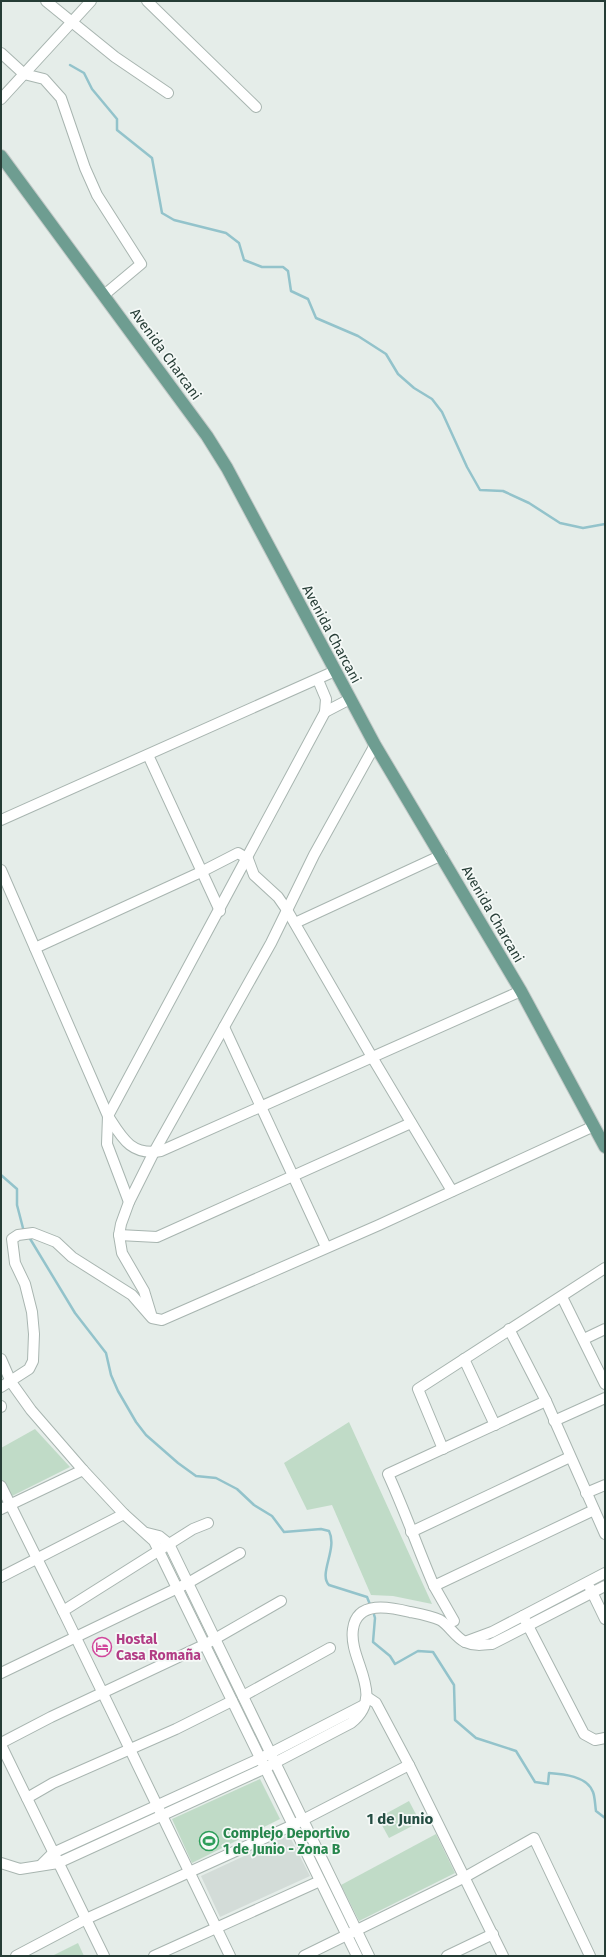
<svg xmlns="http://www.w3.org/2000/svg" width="606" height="1957" viewBox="0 0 606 1957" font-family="'Fira Sans',sans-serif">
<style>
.built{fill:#d3dcd8}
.green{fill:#c0dbc7}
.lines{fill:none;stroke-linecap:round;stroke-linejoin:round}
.stream{stroke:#93c3cb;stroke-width:2.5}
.minor-casing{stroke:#a8b5b0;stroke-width:12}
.major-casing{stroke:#c2c9c7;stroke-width:14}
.minor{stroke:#fff;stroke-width:10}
.major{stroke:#6e9d91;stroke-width:12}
.labels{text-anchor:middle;stroke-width:3.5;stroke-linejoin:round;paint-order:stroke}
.street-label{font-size:14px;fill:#263d36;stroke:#f5f9f7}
.hotel-label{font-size:14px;font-weight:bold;fill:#b23c85;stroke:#f5f9f7;text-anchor:start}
.leisure-label{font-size:14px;font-weight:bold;fill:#27864d;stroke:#f5f9f7;text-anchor:start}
.neighbourhood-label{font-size:15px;font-weight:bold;fill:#244d42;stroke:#f5f9f7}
</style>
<rect width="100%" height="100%" fill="#e5ede9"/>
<path class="built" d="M289,1835L310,1876L220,1917L201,1876Z"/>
<g class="green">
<path d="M349,1422L432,1604L393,1596L371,1595L332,1505L307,1510L284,1463Z"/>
<path d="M35,1429L70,1467L12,1496L1,1478V1448Z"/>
<path d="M260,1779L280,1819L192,1863L172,1819Z"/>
<path d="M409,1801L420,1822L389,1838L378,1818Z"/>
<path d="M436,1834L455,1873L359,1921L341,1885Z"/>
<path d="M78,1943L84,1956H52Z"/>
</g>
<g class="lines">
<g class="stream">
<path d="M70,65L84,73L92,89L117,119V130L152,158L162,213L174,220L226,233L239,243L244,260L262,267H283L288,271L291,291L308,299L316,318L358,336L386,354L398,374L414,388L432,399L442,412L467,467L480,490L503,491L529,503L560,523L583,528L605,524"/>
<path d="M1,1175L17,1189V1205L24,1232"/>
<path d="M29,1237L75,1313L106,1353L111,1375L118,1391L136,1422L146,1435L178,1463L196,1476L216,1478L237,1489L254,1505L272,1516L284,1532L321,1529L329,1531C338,1549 318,1574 329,1585L367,1597L371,1607"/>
<path d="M373,1611L375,1618L373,1642L390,1656L395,1664L418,1651L433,1652L454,1685L455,1720L476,1738L516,1751L535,1782L548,1784L549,1773C563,1774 587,1776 593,1792C595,1797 595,1805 596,1811L605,1818"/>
</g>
<g class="minor-casing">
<g id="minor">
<path d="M46,1L115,57L168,93"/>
<path d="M147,1L256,107"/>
<path d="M1,53L24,74L44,79L61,98L85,168L97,195L141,264L104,295"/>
<path d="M1,99L91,1"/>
<path d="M325,712L350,699"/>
<path d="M148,755L220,911"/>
<path d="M1,820L335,671"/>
<path d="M1,870L108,1116C122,1138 131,1156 161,1151L521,991"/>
<path d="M295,923L442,855"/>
<path d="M35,948L201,872L238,853L248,859L254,875L278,897L287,910L372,1057L452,1191"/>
<path d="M224,1027L326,1247"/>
<path d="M129,1202L107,1144L108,1116L325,712L326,699L318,680"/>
<path d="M119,1235L157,1237L411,1123"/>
<path d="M562,1297L605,1384"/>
<path d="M151,1314L144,1291L122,1253L119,1235L121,1224L129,1202L154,1152L271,943L314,855L375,745"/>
<path d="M509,1329L546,1401L605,1534"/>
<path d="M584,1339L605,1329"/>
<path d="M1,1359L11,1382L31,1410L83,1470L124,1514L154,1541L357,1956"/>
<path d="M464,1359L495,1425"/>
<path d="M1,1387L29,1369L33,1361L34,1334L32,1312L25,1284L15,1263L12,1239L18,1235L33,1233L56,1242L72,1257L132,1295L152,1318L162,1320L379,1225L594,1126"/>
<path d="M546,1401L388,1474C405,1511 418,1549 434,1586L594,1510"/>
<path d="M1,1406V1407"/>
<path d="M554,1421L605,1398"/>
<path d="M443,1449L418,1389L605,1268"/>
<path d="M1,1486L63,1611"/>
<path d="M586,1493L605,1485"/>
<path d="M1,1509L83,1470"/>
<path d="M208,1523L193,1529L63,1611L230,1956"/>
<path d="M411,1532L570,1457"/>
<path d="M147,1533L159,1536L169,1544L369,1956"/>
<path d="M1,1577L124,1514"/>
<path d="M434,1586L454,1621"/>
<path d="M590,1588L605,1619"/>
<path d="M523,1616L584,1734L595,1740L605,1738"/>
<path d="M465,1642L492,1632L605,1573"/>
<path d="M1,1673L188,1583L240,1553"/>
<path d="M243,1696L330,1648"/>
<path d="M367,1697L376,1703L409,1765L503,1956"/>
<path d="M1,1743L51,1717L206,1644L281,1601"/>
<path d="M1,1745L104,1956"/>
<path d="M27,1798L53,1783L176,1729L232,1701"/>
<path d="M1,1863L20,1869L58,1863L259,1771L351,1723C387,1695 348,1661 353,1629C357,1600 390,1607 410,1612C420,1614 431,1616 440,1620C449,1625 455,1637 465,1642C474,1646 482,1645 492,1644L605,1586"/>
<path d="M42,1864L53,1853L261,1758L364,1705"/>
<path d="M16,1956L86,1919L293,1825L409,1765"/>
<path d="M154,1956L320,1881"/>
<path d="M304,1956L465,1877L534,1838L590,1956"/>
<path d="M447,1956L493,1934"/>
</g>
</g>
<g class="major-casing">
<path id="major" d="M1,156L207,436L227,468L375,745L521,991L605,1147"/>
</g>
<use href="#minor" class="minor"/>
<use href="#major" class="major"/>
</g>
<defs>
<g id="hotel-ring" transform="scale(1)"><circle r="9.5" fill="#f5f9f7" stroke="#d1479c" stroke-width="1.5"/><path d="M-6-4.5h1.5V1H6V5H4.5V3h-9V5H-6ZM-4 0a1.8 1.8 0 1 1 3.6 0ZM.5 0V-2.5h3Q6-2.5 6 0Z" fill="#d1479c"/></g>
<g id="stadium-ring" transform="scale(1)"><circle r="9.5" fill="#f5f9f7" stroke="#2e9e5b" stroke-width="1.5"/><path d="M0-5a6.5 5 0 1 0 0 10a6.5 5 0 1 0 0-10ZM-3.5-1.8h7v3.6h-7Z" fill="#2e9e5b"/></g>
</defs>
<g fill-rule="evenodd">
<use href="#hotel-ring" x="102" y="1647"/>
<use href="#stadium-ring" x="209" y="1841"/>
</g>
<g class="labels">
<g class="street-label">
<text transform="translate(166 354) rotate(54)" y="5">Avenida Charcani</text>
<text transform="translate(332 634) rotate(62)" y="5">Avenida Charcani</text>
<text transform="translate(493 914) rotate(60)" y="5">Avenida Charcani</text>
</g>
<g class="hotel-label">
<text x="116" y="1644">Hostal<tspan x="116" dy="16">Casa Romaña</tspan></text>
</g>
<g class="leisure-label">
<text x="223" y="1838">Complejo Deportivo<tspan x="223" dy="16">1 de Junio - Zona B</tspan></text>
</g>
<g class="neighbourhood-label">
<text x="400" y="1824">1 de Junio</text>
</g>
</g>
<rect width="606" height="1957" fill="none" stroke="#263d36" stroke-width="4"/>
</svg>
